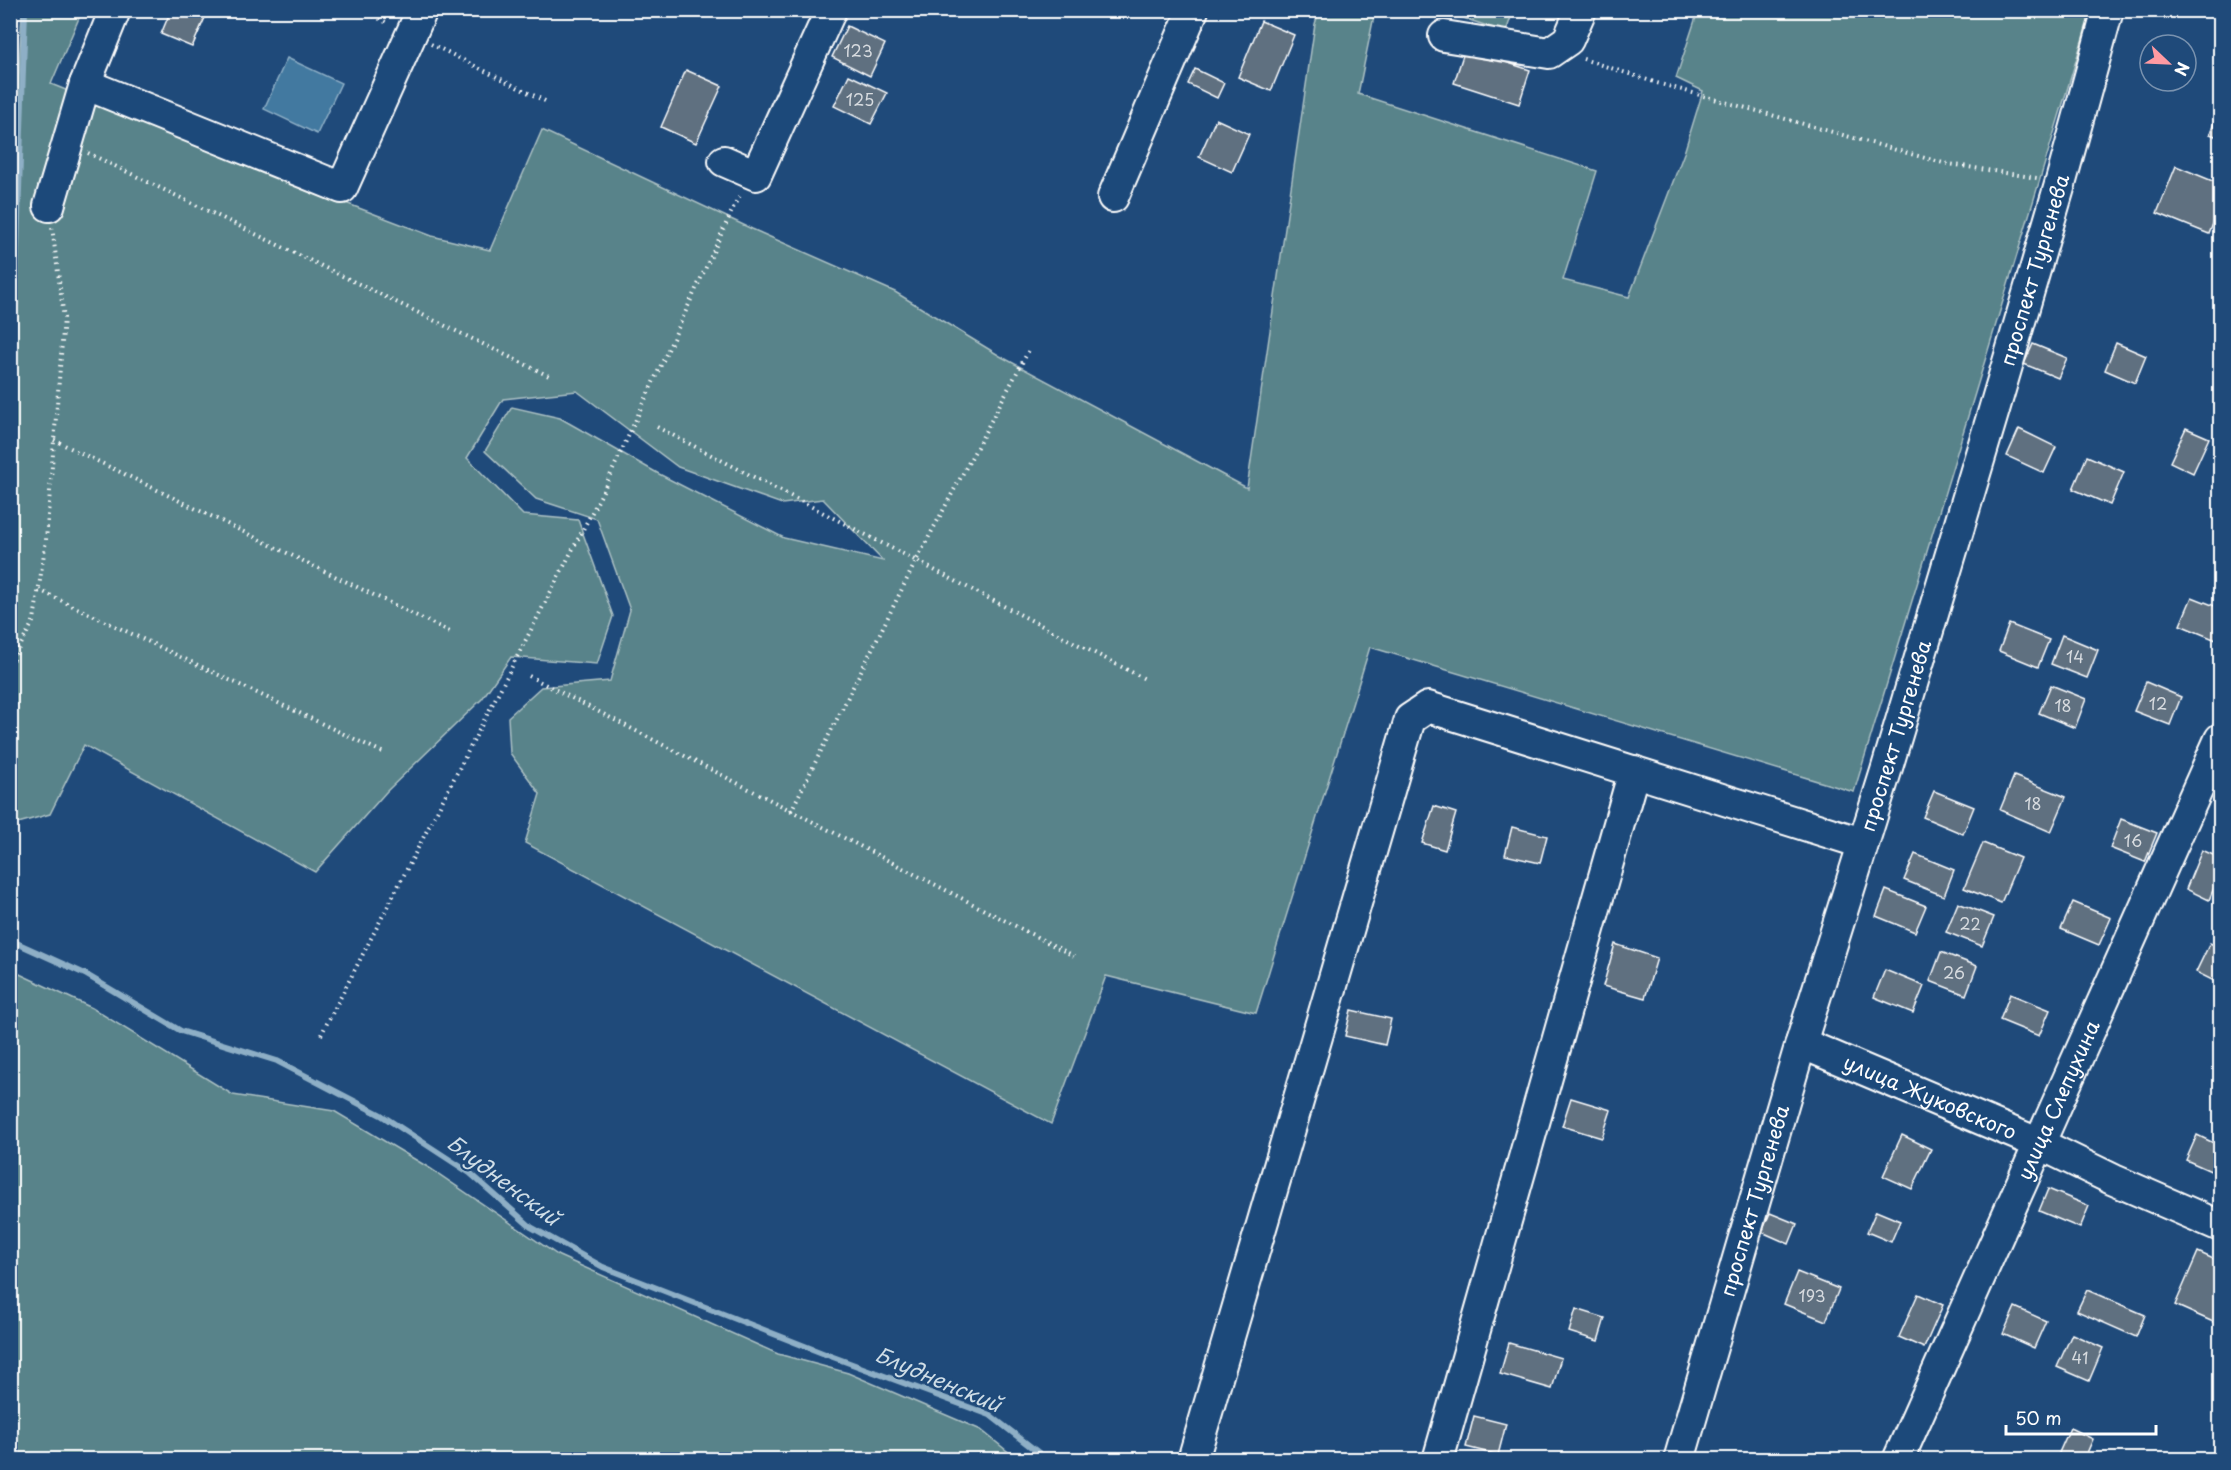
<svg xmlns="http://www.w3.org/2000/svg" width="2231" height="1470" viewBox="0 0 2231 1470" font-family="'Playpen Sans',sans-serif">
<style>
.green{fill:#59838a;stroke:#acc1c4;stroke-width:1.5}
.water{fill:#4379a0;stroke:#8eafc6;stroke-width:1.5}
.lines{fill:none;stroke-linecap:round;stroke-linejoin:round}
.stream{stroke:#8eafc6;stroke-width:6}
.building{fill:#5f7080;stroke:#fff;stroke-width:1.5}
.minor-casing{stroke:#fff;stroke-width:34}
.path{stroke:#fff;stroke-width:4;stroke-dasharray:1.5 4.5;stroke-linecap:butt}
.minor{stroke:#1f4a7a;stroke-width:30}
.labels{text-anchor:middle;stroke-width:4.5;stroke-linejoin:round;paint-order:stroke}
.number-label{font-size:16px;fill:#d7dbdf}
.street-label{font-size:20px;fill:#fff;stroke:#1f4a7a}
.water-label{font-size:21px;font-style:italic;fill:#d0dee7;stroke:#1f4a7a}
</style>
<rect width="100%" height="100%" fill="#1f4a7a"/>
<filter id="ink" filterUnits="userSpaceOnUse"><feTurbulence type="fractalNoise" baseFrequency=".0167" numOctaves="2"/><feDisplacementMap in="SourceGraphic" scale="12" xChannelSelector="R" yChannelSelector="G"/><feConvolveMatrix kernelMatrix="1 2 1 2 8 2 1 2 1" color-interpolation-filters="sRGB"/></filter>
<g filter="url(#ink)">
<g class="green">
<path d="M22,11H82L51,84L343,202L432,236L490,250L542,130L752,229L895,292L1000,356L1247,488L1315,24L1319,11H1375L1358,94L1597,171L1563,280L1629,297L1684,153L1703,91L1676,78L1698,11H2091L1854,792L1370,647L1256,1013L1106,976L1051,1124L525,843L540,794L510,753L508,717L541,687L610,681L630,610L597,519L536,499L485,451L512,407L560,418L659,474L784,538L883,561L823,499L782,504L678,467L577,391L503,399L467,458L523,515L578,520L613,616L597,664L511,657L482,699L387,791L315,872L84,745L50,814L11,825L10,236Z"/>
<path d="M1442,11H1513L1506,32Z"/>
<path d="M11,970L92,1008L233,1095L334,1111L431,1169L559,1256L778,1354L848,1373L981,1430L1017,1459H11Z"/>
</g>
<path class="water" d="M287,58L341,83L317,134L264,109Z"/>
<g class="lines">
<g class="stream">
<path d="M10,458L25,10"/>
<path d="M10,940L85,974L181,1031L277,1061L381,1115L470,1173L531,1227L603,1267L825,1354L990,1415L1048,1460"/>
</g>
</g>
<g class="building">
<path d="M171,10H201L207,13L192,47L161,34Z"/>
<path d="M1261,21L1294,35L1271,91L1238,77Z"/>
<path d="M847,26L885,44L870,76L832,57Z"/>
<path d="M1465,49L1530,70L1519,104L1454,83Z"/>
<path d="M1195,69L1224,83L1217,98L1188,84Z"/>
<path d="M686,70L722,86L696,143L661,127Z"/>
<path d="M849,75L887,93L871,124L834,106Z"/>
<path d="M2220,107V138L2210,134Z"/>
<path d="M1216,119L1249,134L1232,172L1199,157Z"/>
<path d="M10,123H13L10,174Z"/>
<path d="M2176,166L2220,184V206L2209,234L2157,213Z"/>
<path d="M2116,343L2146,356L2135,383L2105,370Z"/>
<path d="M2033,344L2067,358L2058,378L2024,364Z"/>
<path d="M2186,428L2209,438L2193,473L2170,462Z"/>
<path d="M2019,429L2056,447L2044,473L2007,456Z"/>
<path d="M2087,456L2124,472L2110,505L2073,489Z"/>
<path d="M2192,597L2220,608V628L2216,640L2180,625Z"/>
<path d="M2009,624L2049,640L2038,667L1999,651Z"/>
<path d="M2062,635L2098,650L2087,678L2051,664Z"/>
<path d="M2146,682L2181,697L2170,725L2134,711Z"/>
<path d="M2051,685L2086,699L2075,728L2039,713Z"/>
<path d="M2014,776L2066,797L2051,832L2000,810Z"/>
<path d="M1934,791L1974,807L1963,834L1923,817Z"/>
<path d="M1434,806L1456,813L1445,850L1422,843Z"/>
<path d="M2121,819L2157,833L2145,862L2110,848Z"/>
<path d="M1512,827L1547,836L1540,863L1505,855Z"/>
<path d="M1983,843L2020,858L2001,903L1964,888Z"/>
<path d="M2202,850L2220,858V873L2209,900L2186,889Z"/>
<path d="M1915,854L1954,870L1944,896L1904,880Z"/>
<path d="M1886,890L1926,906L1915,932L1876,916Z"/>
<path d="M2073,902L2111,918L2099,945L2061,929Z"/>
<path d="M1958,903L1994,917L1982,946L1946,932Z"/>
<path d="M2210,943L2220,948V973L2216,982L2196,972Z"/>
<path d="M1615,944L1657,958L1645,998L1603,986Z"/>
<path d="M1941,952L1977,966L1966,995L1930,981Z"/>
<path d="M1885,970L1924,986L1913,1013L1874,997Z"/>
<path d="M2010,994L2050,1010L2039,1036L2000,1020Z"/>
<path d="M1351,1010L1391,1019L1385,1045L1345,1036Z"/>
<path d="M1571,1098L1611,1110L1602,1138L1562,1126Z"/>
<path d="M1902,1135L1931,1149L1912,1189L1883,1176Z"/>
<path d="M2197,1135L2220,1146V1154L2213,1172L2186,1160Z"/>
<path d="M2048,1189L2089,1206L2080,1228L2039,1211Z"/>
<path d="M1876,1211L1900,1221L1891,1242L1867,1232Z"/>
<path d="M1770,1213L1797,1224L1789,1244L1762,1232Z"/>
<path d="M2198,1252L2220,1262V1325L2175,1305Z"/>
<path d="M1797,1272L1839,1289L1826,1321L1784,1304Z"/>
<path d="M2087,1290L2145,1315L2136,1337L2077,1311Z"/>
<path d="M1918,1294L1943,1305L1924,1348L1899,1337Z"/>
<path d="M2015,1307L2046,1321L2034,1348L2003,1334Z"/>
<path d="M1576,1309L1605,1318L1598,1341L1569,1332Z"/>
<path d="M2072,1334L2103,1348L2089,1381L2057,1367Z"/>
<path d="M1509,1343L1561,1358L1552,1389L1500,1374Z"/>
<path d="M1474,1416L1506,1424L1498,1455L1466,1447Z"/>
<path d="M2070,1428L2093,1439L2084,1460H2068L2058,1455Z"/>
</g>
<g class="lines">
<g class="minor-casing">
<g id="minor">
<path d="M1444,36L1549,53L1568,40L1581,10"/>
<path d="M85,84L342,188L422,10"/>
<path d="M724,161L756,175L831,10"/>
<path d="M1113,197L1193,10"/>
<path d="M49,206L85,84L115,10"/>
<path id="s1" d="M1801,1043L2040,1144L2114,1180L2220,1226"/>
<path d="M1193,1460L1410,719L1428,707L1862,843"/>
<path d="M1438,1460L1634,771"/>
<path id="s2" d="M1679,1460L1801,1043L1886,771L1994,410L2061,181L2108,10"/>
<path id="s3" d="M1898,1460L2220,739"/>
</g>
</g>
<g class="path">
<path d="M363,10L389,24"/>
<path d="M431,44L547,102"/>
<path d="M1583,59L1657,83L1943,163L2037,178"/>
<path d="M88,153L549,376"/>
<path d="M657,427L1147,680"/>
<path d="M54,440L452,633"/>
<path d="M39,590L384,753"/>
<path d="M10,665L34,620L46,540L64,318L52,227"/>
<path d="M529,676L1074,956"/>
<path d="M791,811L916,561L1029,350"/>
<path d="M321,1035L604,489L736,202L742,193"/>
</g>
<use href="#minor" class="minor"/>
</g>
</g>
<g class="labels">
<g class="number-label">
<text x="858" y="57">123</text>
<text x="860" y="106">125</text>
<text x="2075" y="663">14</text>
<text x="2158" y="710">12</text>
<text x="2063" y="712">18</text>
<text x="2033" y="810">18</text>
<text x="2133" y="847">16</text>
<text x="1970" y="930">22</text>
<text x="1954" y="979">26</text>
<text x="1812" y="1302">193</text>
<text x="2080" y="1364">41</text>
</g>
<g class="street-label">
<text dy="7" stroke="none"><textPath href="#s2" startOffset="1242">проспект Тургенева</textPath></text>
<text dy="7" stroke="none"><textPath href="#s2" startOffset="756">проспект Тургенева</textPath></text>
<text dy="7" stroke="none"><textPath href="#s1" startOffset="140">улица Жуковского</textPath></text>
<text dy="7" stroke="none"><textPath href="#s3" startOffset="394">улица Слепухина</textPath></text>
<text dy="7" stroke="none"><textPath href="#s2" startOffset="270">проспект Тургенева</textPath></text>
</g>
<g class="water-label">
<text transform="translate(503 1181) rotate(37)" y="7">Блудненский</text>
<text transform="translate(938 1380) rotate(23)" y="7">Блудненский</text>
</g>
</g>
<rect width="2231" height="1470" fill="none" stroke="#1f4a7a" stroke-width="36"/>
<rect x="18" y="18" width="2195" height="1434" fill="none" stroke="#fff" stroke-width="2" filter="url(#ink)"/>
<g transform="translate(2168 63) rotate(113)"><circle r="28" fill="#1f4a7a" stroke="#7992af" stroke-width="1.5"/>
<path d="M0-4.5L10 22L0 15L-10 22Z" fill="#ff9aa2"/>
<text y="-9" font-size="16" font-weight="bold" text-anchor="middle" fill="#ffffff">N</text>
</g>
<path d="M2006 1425v9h150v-9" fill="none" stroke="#ffffff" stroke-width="3"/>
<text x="2015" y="1425" font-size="18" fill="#ffffff" stroke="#1f4a7a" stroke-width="4.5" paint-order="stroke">50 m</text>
</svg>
